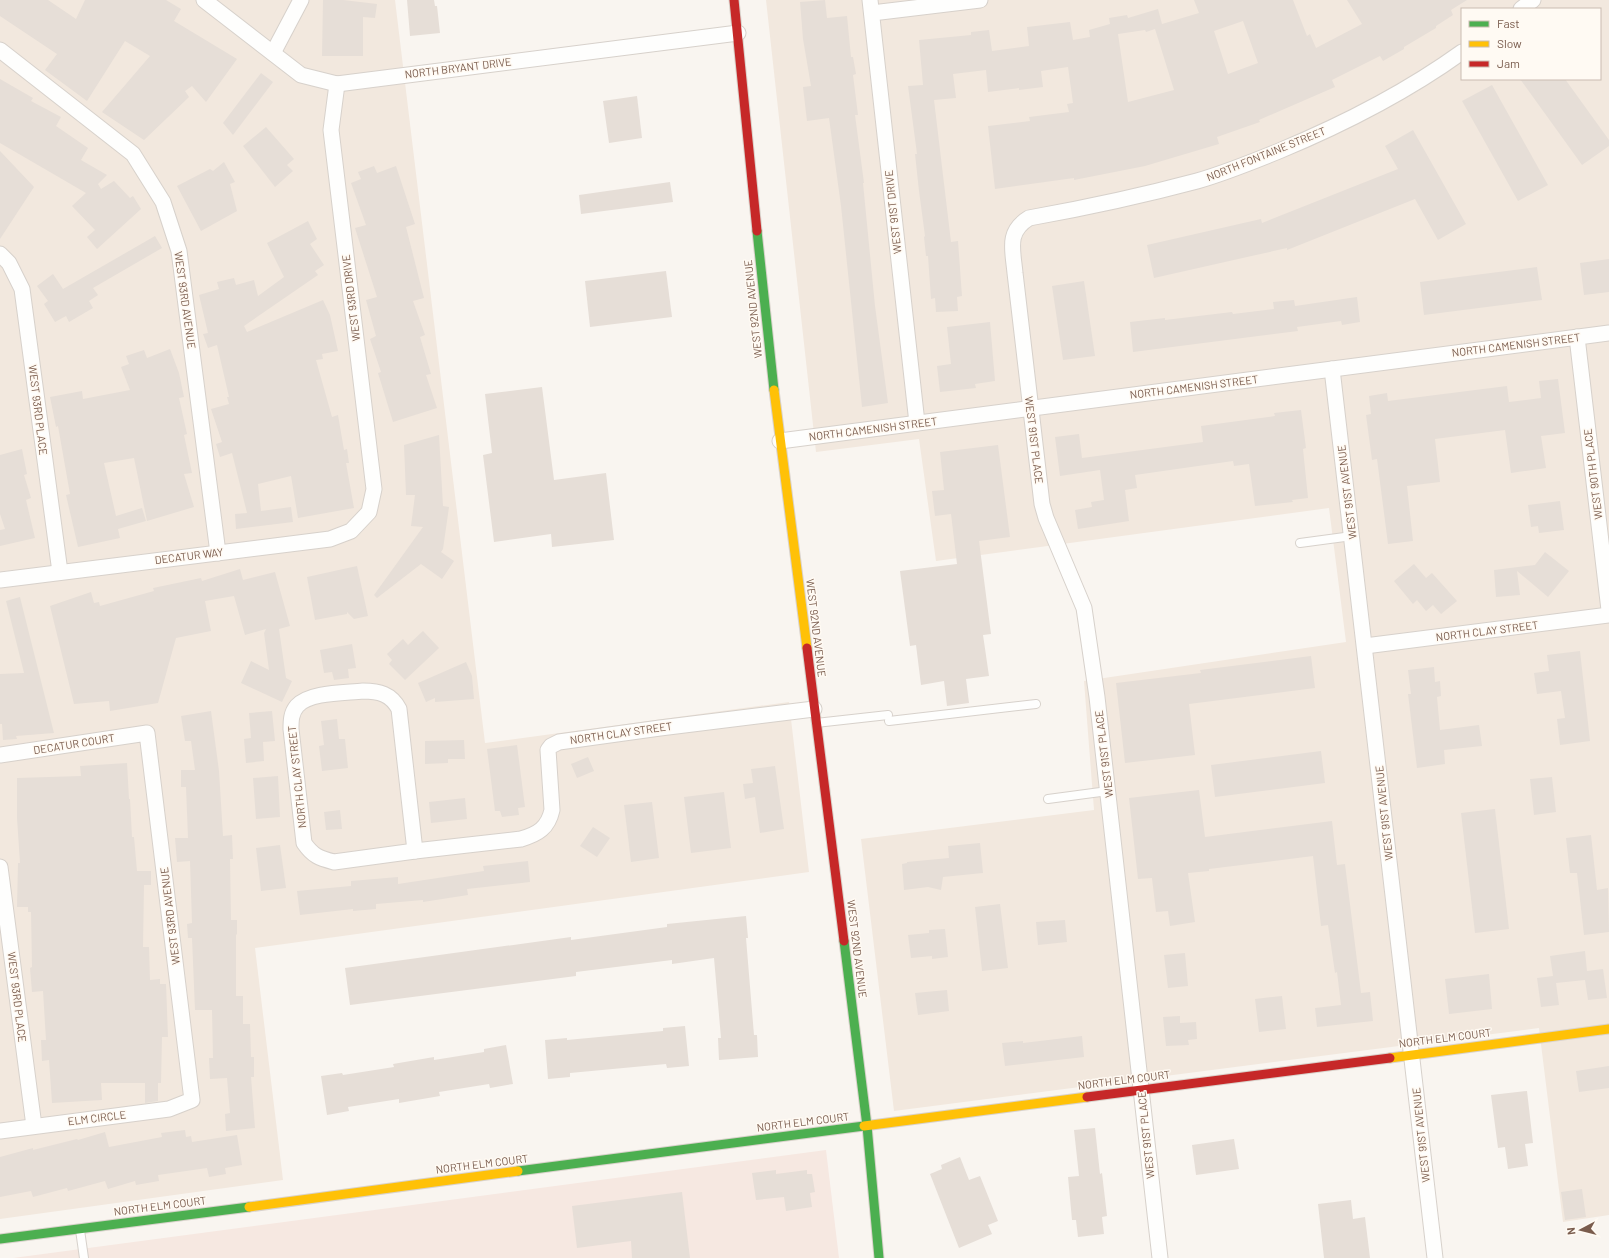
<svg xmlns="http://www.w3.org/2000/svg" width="1609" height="1258" viewBox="0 0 1609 1258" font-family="Barlow,sans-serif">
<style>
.residential{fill:#f2e8de;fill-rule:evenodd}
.commercial{fill:#f6e8e1}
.building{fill:#e6ded7;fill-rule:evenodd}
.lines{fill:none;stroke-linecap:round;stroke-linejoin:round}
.lane-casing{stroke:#d7d1cb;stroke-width:10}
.street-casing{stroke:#d7d1cb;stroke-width:17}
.fast-casing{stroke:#d9d2cb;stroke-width:11}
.slow-casing{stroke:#d9d2cb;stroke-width:11}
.jam-casing{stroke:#d9d2cb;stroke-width:11}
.lane{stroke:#fefefd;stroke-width:8}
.street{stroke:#fefefd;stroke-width:15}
.fast{stroke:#4caf50;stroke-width:9}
.slow{stroke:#ffc107;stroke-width:9}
.jam{stroke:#c62828;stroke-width:9}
.labels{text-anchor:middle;stroke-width:3;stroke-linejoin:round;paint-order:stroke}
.street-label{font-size:11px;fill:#7a5c4d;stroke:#fffaf3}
</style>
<rect width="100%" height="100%" fill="#f9f5f0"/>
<g class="residential">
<path d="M0,0H395L485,743L789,702L809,872L255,948L283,1180L0,1219Z"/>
<path d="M766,0H1609V1215L1563,1222L1539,1028L894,1111L861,839L1094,810L1084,681L1346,642L1329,508L936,561L919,439L816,452ZM1462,9H1600V79H1462Z"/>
</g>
<path class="commercial" d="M826,1150L839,1258H13Z"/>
<g class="building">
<path d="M0,0H48L76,19L85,0H166L181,9L174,21L237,59L206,102L192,86L185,91L189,97L144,140L102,112L150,56L125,41L87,101L45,70L57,54L0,16Z"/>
<path d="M323,0H343L377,4L375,18L363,17V56H322Z"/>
<path d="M407,0H434L435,6H437L440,33L410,36Z"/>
<path d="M825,0L827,18L847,16L851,57H853L856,74L853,75L858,115H855L864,183H863L875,306L888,403L862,407L841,206L829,118L807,121L803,87L811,86L803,39L800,2Z"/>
<path d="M1194,0H1293L1307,36L1310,34L1316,48L1362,24L1347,0H1467L1451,10L1453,15L1436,26V28L1404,47V49L1383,61L1380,56L1332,80L1335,87L1259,120L1260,122L1217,137L1219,144L1145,166L1074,180V178L995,189L988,126L1030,121L1029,117L1069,112L1067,104L1073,103L1068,67L1041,71L1043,87L1019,90V88L988,92L986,70L953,74L956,98L934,100L951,242L958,241L962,296L957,297L958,311L936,312L935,298L931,299L928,256H926L924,237L925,236L919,191L915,154H917L908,86L923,85L919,40L971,35V32L989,30L992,51L1029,46L1027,27L1070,22L1073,40L1090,37L1089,30L1110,24L1109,18L1127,15L1128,18L1158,9L1162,24L1199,13ZM1243,21L1258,63L1228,74L1214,31ZM1155,29L1174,90L1128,102L1118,34L1145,30L1146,32Z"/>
<path d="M261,73L273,82L233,135L223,123Z"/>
<path d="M0,79L33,98L31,101L61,117L56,126L88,148L81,160L107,175L98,184L101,189L114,181L130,198L133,196L141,209L97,249L87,237L95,230L72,206L86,193L0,143Z"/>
<path d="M1520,79H1565L1609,140V146L1582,165Z"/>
<path d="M1492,85L1548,185L1518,201L1462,101Z"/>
<path d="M637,96L642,138L609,143L603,101Z"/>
<path d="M266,127L294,159L287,165L293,171L275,187L243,146Z"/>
<path d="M1413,130L1466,224L1438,240L1415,199L1287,250V248L1154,278L1147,245L1261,219L1262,223L1398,169L1385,146Z"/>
<path d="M0,151L34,187L0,239Z"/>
<path d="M224,162L235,182L230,184L237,211L201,231L177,186L210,169L213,171Z"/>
<path d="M374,166L377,173L396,166L415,224L406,227L424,298L413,301L425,335L420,337L431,374L426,375L437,408L393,422L378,373L381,372L370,339L376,336L366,300L377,297L355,228L366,225L351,183L361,179L358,172Z"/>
<path d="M670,182L673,202L581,214L579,195Z"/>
<path d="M308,221L317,239L310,244L324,265L315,271L318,275L244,326L247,332L323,300L330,315L338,351L322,354L323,359L316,360L332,417L338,415L344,450L347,449L349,463H346L354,508L298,518L291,476L258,484L261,511L291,507L293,522L236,529L235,514L247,513L232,453L220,457L216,444L222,442L211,409L229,404L227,397H229L217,345L208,348L203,334L208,333L199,295L219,289L217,282L234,278L236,285L254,280L258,296L284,277L267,243Z"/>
<path d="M155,236L162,248L93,288L98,295L89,301L93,308L69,322L66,316L55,322L44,304L48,301L37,286L53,274L63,289Z"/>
<path d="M1609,259V292L1584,295L1580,263Z"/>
<path d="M1537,267L1542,300L1424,315L1420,282Z"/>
<path d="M666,271L672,317L590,327L585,281Z"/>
<path d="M1084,281L1095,356L1063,360L1052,286Z"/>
<path d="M1357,297L1360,322L1342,325L1341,321L1297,327L1298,331L1133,352L1130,322L1165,318V320L1232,312L1233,314L1274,309L1273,302L1294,300L1295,306Z"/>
<path d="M990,322L995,381L975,384L976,388L940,392L937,366L951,364L947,327Z"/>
<path d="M170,349L179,373L184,397L179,398L187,434L184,435L192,473L184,474L194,507L147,521L134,458L104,463L116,516L142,508L146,521L118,529L120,538L78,547L66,495L70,494L58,426L56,427L50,397L82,391L83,399L130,390L121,367L129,364L126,356L144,350L147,358Z"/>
<path d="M1558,379L1565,433L1541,436L1546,468L1511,473L1505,430L1435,439L1440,482L1407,486L1413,541L1388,544L1377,459L1372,460L1366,415L1371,414L1369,396L1387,393L1388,401L1507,386L1509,402L1541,398L1539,381Z"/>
<path d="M542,387L554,480L606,473L614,540L552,547L551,534L494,542L483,455L492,453L485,394Z"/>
<path d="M1301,410L1306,448L1303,449L1308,498L1292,500L1293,502L1255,506L1249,464L1234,466L1233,461L1135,475L1137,488L1125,490L1129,521L1078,529L1075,510L1092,507L1091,502L1104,500L1100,470L1060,476L1055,437L1079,434L1082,458L1203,442L1201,426L1275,416L1274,413Z"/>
<path d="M439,435L443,506L449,507L443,549L441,552L454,561L442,579L421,564L377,598L374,595L423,527L411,526L415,495H406L404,445Z"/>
<path d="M998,445L1010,537L979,541L991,634L983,635L989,676L966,679L969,703L947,706L944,681L921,685L916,645L910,646L900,571L957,564L951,514L935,516L932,491L944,490L940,452Z"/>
<path d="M22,449L27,474L24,475L31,498L26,500L35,538L0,546V530L5,529L0,514V455Z"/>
<path d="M1560,501L1564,530L1539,533L1538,526L1531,527L1528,505Z"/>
<path d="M1545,552L1569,571L1548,597L1517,571L1520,595L1496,597L1494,570L1535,565Z"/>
<path d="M1414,564L1426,578L1432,573L1457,601L1441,614L1433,605L1426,611L1417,600L1413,604L1394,581Z"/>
<path d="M357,566L368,616L354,619L347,612V614L315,620L307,577Z"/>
<path d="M240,569L243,580L275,572L290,626L279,629L286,678L292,681L282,702L241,683L251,661L269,670L264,633L266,629L245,635L234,596L205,601L211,631L176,638L158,703L110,711L109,701L74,704L50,606L91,592L94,603L99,602L100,606L154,591L153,588L201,578L202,581Z"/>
<path d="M20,597L54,733L16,736L17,739L3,740L2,724H0V674L24,673L6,601Z"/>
<path d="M423,631L439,648L405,680L389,664L392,660L387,654L403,639L408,645Z"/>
<path d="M352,644L356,668L348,669L349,678L334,680L332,672L324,673L320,650Z"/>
<path d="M1580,651L1590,741L1560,745L1557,719L1565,718L1561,691L1537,694L1534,673L1549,671L1547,655Z"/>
<path d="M1311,656L1315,688L1189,704L1195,755L1125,763L1116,683L1201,673L1200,670Z"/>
<path d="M466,662L472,676L474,699L435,702V698L426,702L418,683Z"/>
<path d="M1434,667L1435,682L1440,681L1441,696L1437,697L1440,730L1479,725L1482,746L1444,750L1445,764L1417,768L1408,694H1411L1408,670Z"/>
<path d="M211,711L219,771L223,836L232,835L233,859H230L231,920H237V934L236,935V996H243V1024H250L251,1057H254V1077H251L255,1128L226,1131L225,1114L230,1113L227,1078L210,1079L209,1058H213L212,1010H195L192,938H188L187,924L192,923L190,861L177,862L175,838H188L186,787H181V770H195L191,741H185L181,716Z"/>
<path d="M272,711L275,741L263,742L264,761L246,763L244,739L251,738L249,713Z"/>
<path d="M337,719L339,739H345L348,768L322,771L319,746L324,745L321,721Z"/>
<path d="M464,740L465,759H448V763L425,764V741Z"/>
<path d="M517,745L525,807L518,808L519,815L502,817L500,811H495L487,749Z"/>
<path d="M1321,751L1325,783L1215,797L1211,765Z"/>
<path d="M588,757L594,771L577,778L571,764Z"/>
<path d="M127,763L129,799H130L132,837H134L137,871H151V885H144L143,947H149L150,980L160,979V984H166L168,1037H162L161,1083H158V1101L145,1103V1083H101L102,1100L52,1103L49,1060L42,1061L41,1040H46L43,991L32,992L30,968L32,967L31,912H28V907H17L18,863H20L17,818V778L81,776L80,766Z"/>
<path d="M775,766L784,829L760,833L755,797L745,799L743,784L753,783L751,769Z"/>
<path d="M278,776L280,817L256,819L253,778Z"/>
<path d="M1552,777L1556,812L1534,815L1530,779Z"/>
<path d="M1199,790L1205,837L1332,821L1337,865L1345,864L1361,993L1370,992L1373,1021L1317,1027L1315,1008L1341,1005L1337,972L1335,973L1328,925L1321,926L1313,856L1209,869V871L1188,873L1195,922L1170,926L1168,911L1156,912L1152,878L1138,879L1129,798Z"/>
<path d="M724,792L731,848L691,853L684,797Z"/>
<path d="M465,798L467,819L431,823L429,802Z"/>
<path d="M652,802L659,858L631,862L624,805Z"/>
<path d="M1495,809L1509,929L1475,933L1461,813Z"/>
<path d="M340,810L342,829L326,830L324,812Z"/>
<path d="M593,827L610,838L597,857L580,846Z"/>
<path d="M1591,835L1597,890L1608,888L1609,932L1584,935L1577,873H1570L1566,838Z"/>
<path d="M980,843L983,873L943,877L941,890L928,887L904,890L902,864L907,863V862L949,858L948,846Z"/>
<path d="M280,845L286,888L261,891L256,848Z"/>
<path d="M528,861L530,882L467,889L468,895L423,902V900L376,904V909L353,911V909L300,915L297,891L351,886V881L398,877V884L484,871L483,866Z"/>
<path d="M1000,904L1008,968L982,971L975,907Z"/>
<path d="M746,916L748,938H746L754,1035H757L758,1057L719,1060L718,1038H721L714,958L672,964V960L576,972V976L350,1005L345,968L571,937V940L667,927V924Z"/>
<path d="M1065,920L1067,942L1038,945L1036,922Z"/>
<path d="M945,929L948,957L932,959V956L911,958L908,935L929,933V930Z"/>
<path d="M1585,951L1587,971L1603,969L1607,998L1588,1000L1585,980L1556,983L1559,1005L1541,1007L1537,978L1553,976L1550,956Z"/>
<path d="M1185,953L1188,986L1168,988L1164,955Z"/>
<path d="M1489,974L1492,1009L1449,1014L1445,979Z"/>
<path d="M947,990L949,1011L918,1015L915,993Z"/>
<path d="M1282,996L1286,1029L1259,1032L1255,999Z"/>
<path d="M1180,1016V1023L1196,1022L1197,1039L1188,1040L1189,1045L1166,1046L1163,1017Z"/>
<path d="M685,1026L689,1066L667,1068L666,1064L570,1073V1077L548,1079L545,1040L567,1038V1040L663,1031V1028Z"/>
<path d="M1082,1036L1084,1057L1005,1066L1002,1043L1023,1041V1043Z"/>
<path d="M506,1045L513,1084L490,1088L489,1084L439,1092L440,1096L399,1103V1099L348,1107L349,1111L327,1115L321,1076L342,1073L343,1075L394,1067L393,1064L434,1057V1060L484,1052V1049Z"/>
<path d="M1609,1066V1088L1579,1092L1576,1071Z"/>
<path d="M1527,1091L1533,1143L1525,1144L1528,1166L1508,1169L1505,1147L1498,1148L1491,1095Z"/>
<path d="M1095,1128L1100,1174L1102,1173L1107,1216L1102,1217L1104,1234L1078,1237L1076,1220H1072L1068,1177L1079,1176L1074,1130Z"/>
<path d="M185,1130L186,1137L191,1136L192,1142L237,1135L242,1165L225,1168L226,1174L209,1177L207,1168L158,1175L159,1181L136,1185L135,1181L108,1189L105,1181L68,1191L67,1188L33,1197L31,1191L0,1197V1157L33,1148V1150L77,1139L78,1140L105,1132L109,1147L162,1137L161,1133Z"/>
<path d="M1234,1139L1239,1169L1196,1175L1192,1145Z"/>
<path d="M960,1157L969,1180L980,1176L998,1221L988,1225L992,1234L959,1248L930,1174L942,1169L941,1165Z"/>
<path d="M776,1170V1174L807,1170V1174H812L815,1192L810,1193L812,1207L786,1211L784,1197L756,1200L752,1173Z"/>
<path d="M1582,1189L1586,1217L1565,1220L1561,1192Z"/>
<path d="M682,1192L690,1258H632L631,1241L577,1248L572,1206Z"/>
<path d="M1351,1200L1353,1219L1365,1217L1370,1258H1324L1318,1204Z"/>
</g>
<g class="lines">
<g class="lane-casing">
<g id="lane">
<path d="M1300,543L1352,536"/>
<path d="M889,721L1036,704"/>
<path d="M816,723L888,715"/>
<path d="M1048,799L1108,791"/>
<path d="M80,1230L84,1258"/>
</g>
</g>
<g class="street-casing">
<g id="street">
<path d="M204,0L301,75L337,84L738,33"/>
<path d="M870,0L917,423"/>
<path d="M1521,9L1533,0"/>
<path d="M872,13L980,0"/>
<path d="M0,50L133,154L163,202L179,251L218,553"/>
<path d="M273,53L301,0"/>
<path d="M0,254L9,263L22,289L60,572"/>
<path d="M1577,337L1609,610"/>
<path d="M1332,369L1435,1258"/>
<path d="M780,441L1609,333"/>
<path d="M0,580L330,539L351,531L369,512L374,489L331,130L337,84"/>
<path d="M1365,646L1609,615"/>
<path d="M363,691C379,691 391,694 399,709L415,851L334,862C319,858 313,856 304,843L291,729C291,721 291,713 297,706C309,692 345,693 363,691Z"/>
<path d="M0,755L147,733L192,1100L169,1109L0,1131"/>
<path d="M415,851L521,839C538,834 548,828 552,810L548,750L551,746L559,742L660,728L814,709"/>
<path d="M0,867L34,1126"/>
<path d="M1160,1258L1097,697L1084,608L1046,518L1042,504L1015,273C1013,250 1006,232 1029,218C1085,208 1141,196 1197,181C1225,173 1252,162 1279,151C1344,124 1405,93 1462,52"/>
</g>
</g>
<g class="fast-casing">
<g id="fast">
<path d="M757,231L774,390"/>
<path d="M844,941L867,1126L879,1258"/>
<path d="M518,1171L864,1126"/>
<path d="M0,1239L249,1207"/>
</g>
</g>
<g class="slow-casing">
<g id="slow">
<path d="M774,390L807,648"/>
<path d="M1390,1058L1609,1029"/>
<path d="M864,1126L1087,1097"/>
<path d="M249,1207L518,1171"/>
</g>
</g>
<g class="jam-casing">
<g id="jam">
<path d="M734,0L757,231"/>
<path d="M807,648L844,941"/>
<path d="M1087,1097L1390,1058"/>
</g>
</g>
<use href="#lane" class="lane"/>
<use href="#street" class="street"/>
<use href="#fast" class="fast"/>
<use href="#slow" class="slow"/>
<use href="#jam" class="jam"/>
</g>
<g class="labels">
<g class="street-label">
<text transform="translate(458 68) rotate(-7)" y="4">NORTH BRYANT DRIVE</text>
<text transform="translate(1266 154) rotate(-22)" y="4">NORTH FONTAINE STREET</text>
<text transform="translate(893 212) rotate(-96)" y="4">WEST 91ST DRIVE</text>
<text transform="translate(351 298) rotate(-97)" y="4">WEST 93RD DRIVE</text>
<text transform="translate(185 300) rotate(82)" y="4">WEST 93RD AVENUE</text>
<text transform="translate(753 309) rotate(-96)" y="4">WEST 92ND AVENUE</text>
<text transform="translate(1516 345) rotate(-7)" y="4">NORTH CAMENISH STREET</text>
<text transform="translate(1194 387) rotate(-7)" y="4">NORTH CAMENISH STREET</text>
<text transform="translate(38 410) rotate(83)" y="4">WEST 93RD PLACE</text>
<text transform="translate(873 429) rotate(-7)" y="4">NORTH CAMENISH STREET</text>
<text transform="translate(1034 440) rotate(83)" y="4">WEST 91ST PLACE</text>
<text transform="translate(1593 474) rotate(-97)" y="4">WEST 90TH PLACE</text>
<text transform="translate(1347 492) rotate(-97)" y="4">WEST 91ST AVENUE</text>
<text transform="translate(189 556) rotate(-7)" y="4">DECATUR WAY</text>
<text transform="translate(816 628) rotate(83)" y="4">WEST 92ND AVENUE</text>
<text transform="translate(1487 631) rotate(-7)" y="4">NORTH CLAY STREET</text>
<text transform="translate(621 733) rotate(-8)" y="4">NORTH CLAY STREET</text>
<text transform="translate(74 744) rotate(-9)" y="4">DECATUR COURT</text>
<text transform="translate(1104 754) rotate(-97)" y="4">WEST 91ST PLACE</text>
<text transform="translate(297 777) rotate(-96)" y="4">NORTH CLAY STREET</text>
<text transform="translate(1384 813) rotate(-96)" y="4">WEST 91ST AVENUE</text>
<text transform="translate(170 916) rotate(-97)" y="4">WEST 93RD AVENUE</text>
<text transform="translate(857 949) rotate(83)" y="4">WEST 92ND AVENUE</text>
<text transform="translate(17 997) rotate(83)" y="4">WEST 93RD PLACE</text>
<text transform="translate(1445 1038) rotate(-7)" y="4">NORTH ELM COURT</text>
<text transform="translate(1124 1080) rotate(-7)" y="4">NORTH ELM COURT</text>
<text transform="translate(97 1118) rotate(-7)" y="4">ELM CIRCLE</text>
<text transform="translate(803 1122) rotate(-7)" y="4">NORTH ELM COURT</text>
<text transform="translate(1146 1135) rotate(-96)" y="4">WEST 91ST PLACE</text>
<text transform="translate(1421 1135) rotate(-96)" y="4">WEST 91ST AVENUE</text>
<text transform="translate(482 1164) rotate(-7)" y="4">NORTH ELM COURT</text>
<text transform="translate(160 1206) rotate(-7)" y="4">NORTH ELM COURT</text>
</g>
</g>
<rect x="1461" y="8" width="140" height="72" fill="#fffaf3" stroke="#cabbb1"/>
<rect x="1469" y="21" width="20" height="6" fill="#4caf50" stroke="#cabbb1"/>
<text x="1497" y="28" font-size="12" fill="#7a5c4d">Fast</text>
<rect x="1469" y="41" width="20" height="6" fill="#ffc107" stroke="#cabbb1"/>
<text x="1497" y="48" font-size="12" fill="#7a5c4d">Slow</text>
<rect x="1469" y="61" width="20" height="6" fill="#c62828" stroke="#cabbb1"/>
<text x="1497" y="68" font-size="12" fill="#7a5c4d">Jam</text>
<g transform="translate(1581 1230) rotate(263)" stroke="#fffaf3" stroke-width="3" paint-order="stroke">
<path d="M0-3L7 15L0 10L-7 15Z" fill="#7a5c4d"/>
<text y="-6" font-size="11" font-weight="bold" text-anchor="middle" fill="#7a5c4d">N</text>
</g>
</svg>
